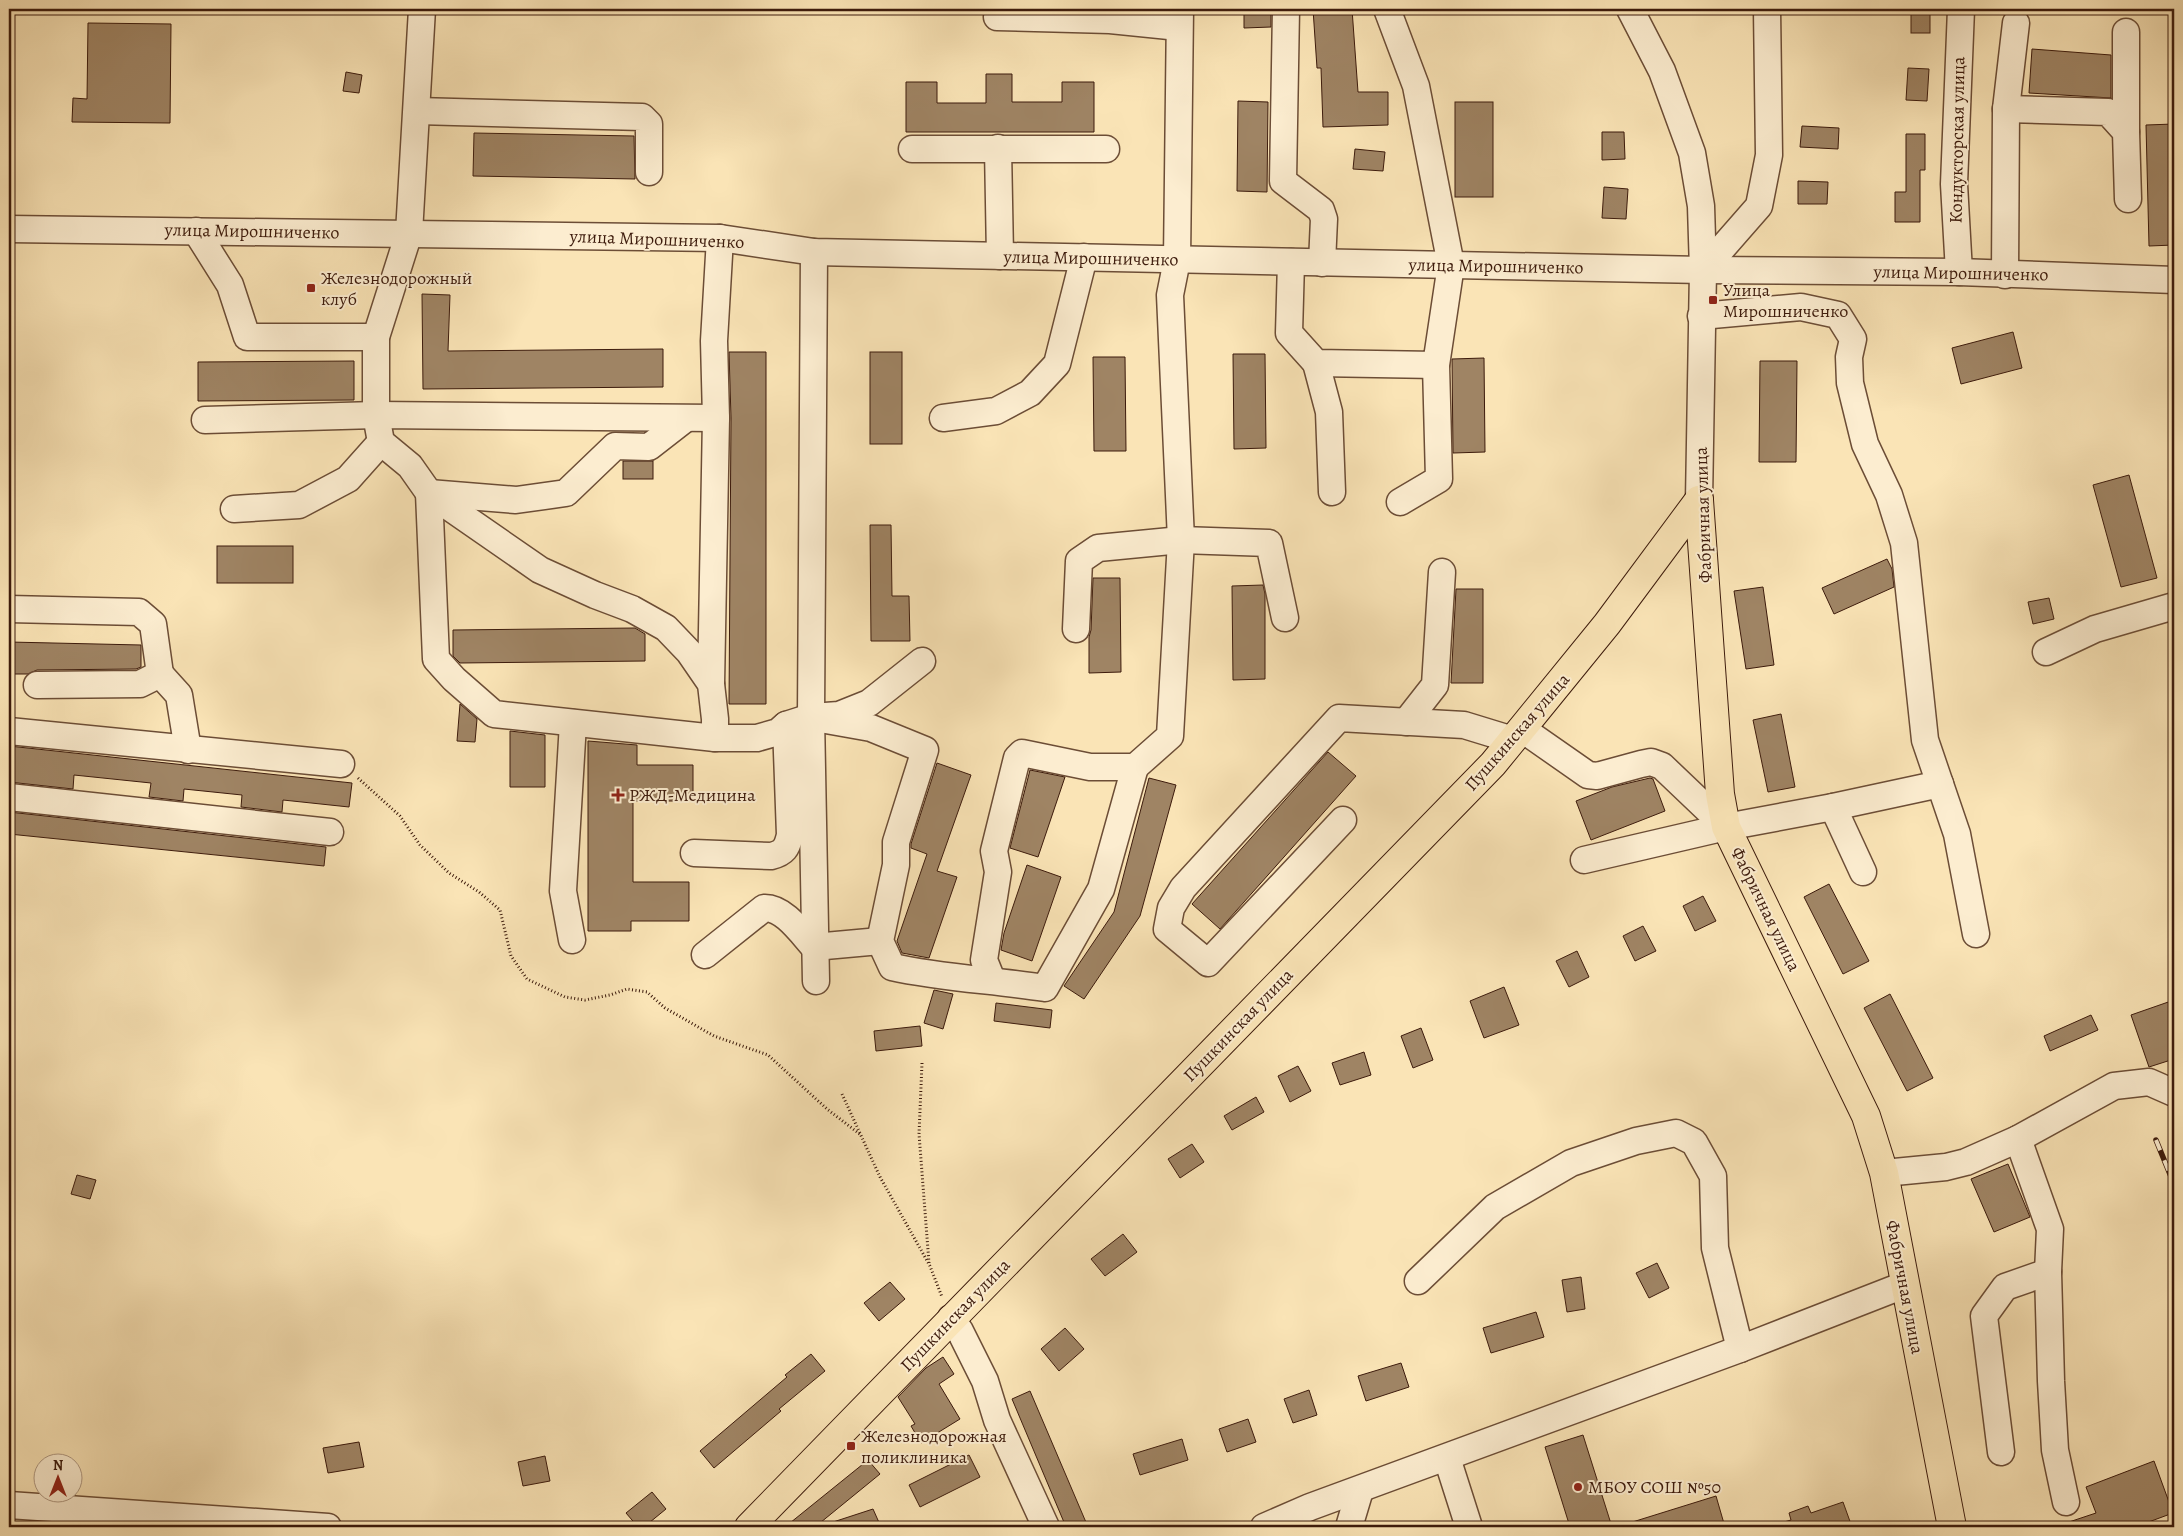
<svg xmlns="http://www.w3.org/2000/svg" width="2183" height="1536" viewBox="0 0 2183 1536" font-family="Alegreya,serif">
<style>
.building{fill:#9f8464;stroke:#3d1b0c}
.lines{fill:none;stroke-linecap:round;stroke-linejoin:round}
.minor-casing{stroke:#6c4d36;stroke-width:29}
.major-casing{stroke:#3d1b0c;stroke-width:30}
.path{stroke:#3d1b0c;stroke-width:3;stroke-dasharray:1 2.5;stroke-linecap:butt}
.minor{stroke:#fcedd0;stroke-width:26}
.major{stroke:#fae4b6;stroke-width:28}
.rail-casing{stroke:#3d1b0c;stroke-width:5.5}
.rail{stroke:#fcedd0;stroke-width:4;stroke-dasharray:11;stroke-linecap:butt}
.poi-dot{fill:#8f2418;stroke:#fcedd0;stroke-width:2}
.labels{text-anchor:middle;stroke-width:4;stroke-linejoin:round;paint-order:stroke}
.street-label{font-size:18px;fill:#3d1b0c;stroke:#fcedd0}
.poi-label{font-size:18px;fill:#3d1b0c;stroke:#fcedd0;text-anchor:start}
</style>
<rect width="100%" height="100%" fill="#fae4b6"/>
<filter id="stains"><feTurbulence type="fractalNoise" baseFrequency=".004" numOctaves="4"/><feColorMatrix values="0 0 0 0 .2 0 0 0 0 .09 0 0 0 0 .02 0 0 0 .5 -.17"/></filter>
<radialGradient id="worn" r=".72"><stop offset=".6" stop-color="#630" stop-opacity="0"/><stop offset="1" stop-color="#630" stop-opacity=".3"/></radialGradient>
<g class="building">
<path d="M1244,9H1271V27L1244,28Z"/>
<path d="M1313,9H1352L1358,92H1388V125L1323,127L1321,68H1317Z"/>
<rect x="1911" y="9" width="19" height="24"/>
<path d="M88,23L171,24L170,123L72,122L73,98L87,99Z"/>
<path d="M2032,49L2111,55V98L2029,93Z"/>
<path d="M1908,68L1929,69L1927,101L1906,100Z"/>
<path d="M346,72L362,75L359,93L343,91Z"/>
<path d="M986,74H1012V102H1062V82H1094V132H906V82H937V103H986Z"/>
<path d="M1238,101L1268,102L1267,192L1237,191Z"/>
<rect x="1455" y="102" width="38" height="95"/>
<path d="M2174,124V245L2149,246L2146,125Z"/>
<path d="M1802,126L1839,128L1838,149L1800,147Z"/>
<path d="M1602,132H1624L1625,159L1602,160Z"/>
<path d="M474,133L634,136L635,179L473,176Z"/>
<path d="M1906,134H1925V170H1920V222H1895V192H1906Z"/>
<path d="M1355,149L1385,152L1383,171L1353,169Z"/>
<path d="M1798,181L1828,182L1827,204H1798Z"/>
<path d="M1604,187L1628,189L1626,219L1602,218Z"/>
<path d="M422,294L450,295L448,351L663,349V387L423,389Z"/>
<path d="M2013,332L2022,368L1961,384L1952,348Z"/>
<path d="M729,352H766V704H729L731,418Z"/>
<rect x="870" y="352" width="32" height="92"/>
<path d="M1233,354H1265L1266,448L1234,449Z"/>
<path d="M1093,357H1125L1126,451H1094Z"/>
<path d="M1484,358L1485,452L1453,453L1452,359Z"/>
<path d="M354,361V400L198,401V362Z"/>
<path d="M1760,361H1797L1796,462H1759Z"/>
<rect x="623" y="461" width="30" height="18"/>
<path d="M2129,475L2157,578L2121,587L2093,485Z"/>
<path d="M870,525H891L892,596H909L910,641H871Z"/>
<rect x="217" y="546" width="76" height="37"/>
<path d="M1887,559L1892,569L1894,587L1834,614L1822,588Z"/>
<path d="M1093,578H1120L1121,672L1089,673V637L1091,630Z"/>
<path d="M1263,585L1265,594V679L1233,680L1232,586Z"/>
<path d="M1763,587L1774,665L1746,669L1734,591Z"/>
<path d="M1456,589H1483V683H1451Z"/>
<path d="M2049,598L2054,619L2033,624L2028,602Z"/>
<path d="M635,628L645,634V661L460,663L453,656V630Z"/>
<path d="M9,642L141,645V667L136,669L37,670L28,674H9Z"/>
<path d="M460,704L477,719L475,742L457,741Z"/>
<path d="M1781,714L1795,787L1768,792L1753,720Z"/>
<path d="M510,731L545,735V787H510Z"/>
<path d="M588,741L637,745V765H693V801H633V882H689V921H631V931H588Z"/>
<path d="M9,746L352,783L349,807L283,800L282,812L241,807L242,795L184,789L183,801L149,797L151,783L74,775L73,789L9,782Z"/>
<path d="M1328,752L1356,776L1220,929L1192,904Z"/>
<path d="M937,763L971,775L937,871L957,877L929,958L902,953L897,941L927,854L911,848V844Z"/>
<path d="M1030,770L1065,777L1038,857L1010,848Z"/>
<path d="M1149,778L1176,785L1140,916L1084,999L1064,986L1114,912Z"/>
<path d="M1650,778L1653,779L1665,811L1591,840L1576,801L1612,787Z"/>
<path d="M9,812L326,847L324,866L9,834Z"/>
<path d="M1027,865L1061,877L1032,961L1001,950L1004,933Z"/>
<path d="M1829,884L1869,961L1843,974L1804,897Z"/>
<path d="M1703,896L1716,921L1695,931L1683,906Z"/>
<path d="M1643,926L1656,951L1635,961L1623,936Z"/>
<path d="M1577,951L1589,977L1569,987L1556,961Z"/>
<path d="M1504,987L1519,1025L1484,1038L1470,1001Z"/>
<path d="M934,990L953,994L943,1029L924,1023Z"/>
<path d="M1890,994L1933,1078L1907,1091L1864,1008Z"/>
<path d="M2174,1000V1059L2149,1067L2131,1015Z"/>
<path d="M996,1003L1052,1010L1050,1028L994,1021Z"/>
<path d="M2091,1015L2098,1030L2050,1051L2044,1036Z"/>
<path d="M920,1026L922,1046L876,1051L874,1031Z"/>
<path d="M1421,1028L1433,1060L1413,1068L1401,1036Z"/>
<path d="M1364,1052L1371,1075L1340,1085L1332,1063Z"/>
<path d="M1298,1066L1311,1091L1290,1102L1278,1076Z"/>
<path d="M1256,1097L1264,1112L1232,1130L1224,1116Z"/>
<path d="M1192,1144L1204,1162L1180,1178L1168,1159Z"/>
<path d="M2008,1164L2030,1217L1994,1232L1971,1179Z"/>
<path d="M77,1175L96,1180L90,1199L71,1194Z"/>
<path d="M1123,1234L1137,1252L1105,1276L1091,1259Z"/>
<path d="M1657,1263L1669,1288L1649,1298L1636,1273Z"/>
<path d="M1581,1277L1585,1309L1567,1312L1562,1280Z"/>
<path d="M890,1282L905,1299L879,1321L864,1303Z"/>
<path d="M1536,1312L1544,1337L1491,1353L1483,1328Z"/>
<path d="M1065,1328L1084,1349L1059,1371L1041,1349Z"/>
<path d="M811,1354L825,1371L779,1409L781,1411L714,1468L700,1451L787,1377L785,1375Z"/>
<path d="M943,1357L954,1374L939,1384L960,1419L921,1443L911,1426L915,1424L898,1397L926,1368Z"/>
<path d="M1401,1363L1409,1387L1366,1401L1358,1376Z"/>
<path d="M1309,1390L1317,1415L1293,1423L1284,1399Z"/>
<path d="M1030,1391L1088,1527H1066L1012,1399Z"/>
<path d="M1248,1419L1256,1442L1227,1452L1219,1429Z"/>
<path d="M1583,1435L1612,1527H1570L1545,1447Z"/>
<path d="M1182,1439L1188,1460L1140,1475L1133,1454Z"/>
<path d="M359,1442L364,1467L328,1473L323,1448Z"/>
<path d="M969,1455L980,1477L920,1507L909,1485Z"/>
<path d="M545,1456L550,1481L523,1486L518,1462Z"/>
<path d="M868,1460L880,1474L815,1527H785Z"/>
<path d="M2154,1461L2173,1513L2135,1527H2063V1524L2096,1513L2086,1487Z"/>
<path d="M652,1492L666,1509L644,1527H638L626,1513Z"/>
<path d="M1716,1496L1725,1527H1627L1626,1524Z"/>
<path d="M1843,1502L1852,1527H1777V1524L1791,1520L1789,1513L1808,1506L1811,1513Z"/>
<path d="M873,1509L881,1527H828L827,1524Z"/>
</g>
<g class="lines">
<g class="minor-casing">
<g id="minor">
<path d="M422,9L409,233L376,337V415L381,442L410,466L429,493L540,570L595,595L632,609L666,628L689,652L711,684L715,719V738"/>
<path d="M1286,9L1283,181L1321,210L1324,219L1322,263"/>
<path d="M1630,9L1662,71L1692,153L1701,206L1703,270L1699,500"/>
<path d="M997,17L1110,20L1179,27"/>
<path d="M2006,109L2108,112L2126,132L2128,199"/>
<path d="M417,111L642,117L649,124V172"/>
<path d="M2126,132V32"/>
<path d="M998,148L1000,256"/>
<path d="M912,149H1106"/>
<path d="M9,229L720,238L814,252L1703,270L1959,272L2174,280"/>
<path d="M196,231L230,285L247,337H376"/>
<path d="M814,252L811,717L816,981"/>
<path d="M1291,262L1289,333L1316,363L1436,365L1451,265L1416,86L1387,9"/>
<path d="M1703,270L1759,206L1769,155L1767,9"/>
<path d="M1959,272L1954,184L1961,9"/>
<path d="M2005,275L2006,109L2016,23"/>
<path d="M1701,316L1801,307L1838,315L1853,339L1849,357L1850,383L1865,444L1889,495L1904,543L1925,740L1957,834L1976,934"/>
<path d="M1316,363L1329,412L1332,492"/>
<path d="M943,418L996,411L1030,393L1057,364L1084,257"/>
<path d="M685,419L649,447L615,446L566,493L516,500L429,493L436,659L454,679L494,714L715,738H757L778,732L786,725L811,717L839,715L869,703L922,661"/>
<path d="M205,420L376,415L716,418"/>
<path d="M1400,502L1439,479L1436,365"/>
<path d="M234,509L299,505L348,479L381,442"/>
<path d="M9,609L139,612L153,624L160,674L140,684L37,685"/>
<path d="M1076,629L1079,561L1098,548L1181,540L1269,543L1285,618"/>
<path d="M2046,652L2095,629L2174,606"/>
<path d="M160,674L179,695L188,750"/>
<path d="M711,684L716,418L714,341L720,238"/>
<path d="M826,720L871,728L925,750L896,842V865L880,941L892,967C941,978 994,980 1045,988L1101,889L1135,767"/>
<path d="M1406,722L1435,685L1442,572"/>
<path d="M1522,729L1588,775L1597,776L1641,764L1651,762L1662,766L1726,827"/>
<path d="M9,731L341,764"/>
<path d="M9,797L330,832"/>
<path d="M1833,807L1863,872"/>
<path d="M1343,820L1208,963L1167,929L1171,908L1183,888L1339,718L1464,725L1513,740"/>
<path d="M694,853L771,856C784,853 787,848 790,835L786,725"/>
<path d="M1584,860L1726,827L1833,807L1940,784"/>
<path d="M572,940L563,891L573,723"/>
<path d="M705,955L764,908C784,907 802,934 814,947L880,941"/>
<path d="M992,980L984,960L998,872L994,851L1017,758L1022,753L1090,767H1135L1170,736L1181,540L1170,295L1177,260L1180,9"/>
<path d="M2018,1139L2050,1229L2048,1272L2051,1381L2055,1450L2066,1502"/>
<path d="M1884,1173L1946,1167L1966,1162L2018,1139L2114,1086L2149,1082L2174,1093"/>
<path d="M1418,1281L1495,1207L1571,1163L1636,1141L1676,1133L1694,1142L1713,1176L1715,1248L1740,1349"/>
<path d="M951,1318L960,1331L985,1381L997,1420L1046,1527"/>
<path d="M2001,1452L1984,1316L2005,1287L2048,1272"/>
<path d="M1447,1458L1469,1527"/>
<path d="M9,1505L328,1527"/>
<path d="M1264,1527L1310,1507L1740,1349L1904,1285"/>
<path d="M1349,1527L1360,1490"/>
</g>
</g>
<g class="major-casing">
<g id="major">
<path d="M1699,500L1720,794L1726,827L1866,1116L1884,1173L1952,1527"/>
<path d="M749,1527L1493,764L1607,624L1699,500"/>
</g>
</g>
<g class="path">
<path d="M358,778L400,816L420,845L449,873L479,892L500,910L511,956L527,979L565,997L585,1000L610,995L627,989L647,992L665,1008L714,1036L768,1055L827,1109L861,1135"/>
<path d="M922,1063L919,1134L929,1263"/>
<path d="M842,1094L880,1177L930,1266L942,1297"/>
</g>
<use href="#minor" class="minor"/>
<use href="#major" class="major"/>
<g class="rail-casing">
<path id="rail" d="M2156,1140L2174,1184"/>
</g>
<use href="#rail" class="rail"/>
</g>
<g class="poi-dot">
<rect x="306" y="283" width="10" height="10" rx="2.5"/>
<rect x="1708" y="295" width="10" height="10" rx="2.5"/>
<path d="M615.5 787.5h5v5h5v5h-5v5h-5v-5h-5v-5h5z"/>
<rect x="846" y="1441" width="10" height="10" rx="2.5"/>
<circle cx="1578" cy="1487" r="5"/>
</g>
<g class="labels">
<g class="street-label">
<text transform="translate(1957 140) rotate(-89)" y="6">Кондукторская улица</text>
<text transform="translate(252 231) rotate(1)" y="6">улица Мирошниченко</text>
<text transform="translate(657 239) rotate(2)" y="6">улица Мирошниченко</text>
<text transform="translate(1091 258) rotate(1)" y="6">улица Мирошниченко</text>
<text transform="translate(1496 266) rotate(1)" y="6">улица Мирошниченко</text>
<text transform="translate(1961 273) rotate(1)" y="6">улица Мирошниченко</text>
<text transform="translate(1703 515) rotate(-92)" y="6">Фабричная улица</text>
<text transform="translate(1517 732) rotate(-49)" y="6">Пушкинская улица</text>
<text transform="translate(1766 909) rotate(64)" y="6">Фабричная улица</text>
<text transform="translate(1238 1025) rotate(-46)" y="6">Пушкинская улица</text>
<text transform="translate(1905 1287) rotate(79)" y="6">Фабричная улица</text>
<text transform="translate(955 1315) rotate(-46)" y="6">Пушкинская улица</text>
</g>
<g class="poi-label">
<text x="321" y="284">Железнодорожный<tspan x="321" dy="21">клуб</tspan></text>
<text x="1723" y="296">Улица<tspan x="1723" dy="21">Мирошниченко</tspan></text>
<text x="629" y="801">РЖД-Медицина</text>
<text x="861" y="1442">Железнодорожная<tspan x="861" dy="21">поликлиника</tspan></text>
<text x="1588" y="1493">МБОУ СОШ №50</text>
</g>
</g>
<rect width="2183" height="1536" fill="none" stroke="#fae4b6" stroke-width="30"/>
<rect x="10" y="10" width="2163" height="1516" fill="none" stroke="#3d1b0c" stroke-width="2.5"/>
<rect x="15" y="15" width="2153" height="1506" fill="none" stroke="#3d1b0c"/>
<g transform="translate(58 1478)"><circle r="24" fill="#fcedd0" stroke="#b09982"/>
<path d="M0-4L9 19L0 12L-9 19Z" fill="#8f2418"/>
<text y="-8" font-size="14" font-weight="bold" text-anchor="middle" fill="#3d1b0c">N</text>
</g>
<rect width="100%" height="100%" filter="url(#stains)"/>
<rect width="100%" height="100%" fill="url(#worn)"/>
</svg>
